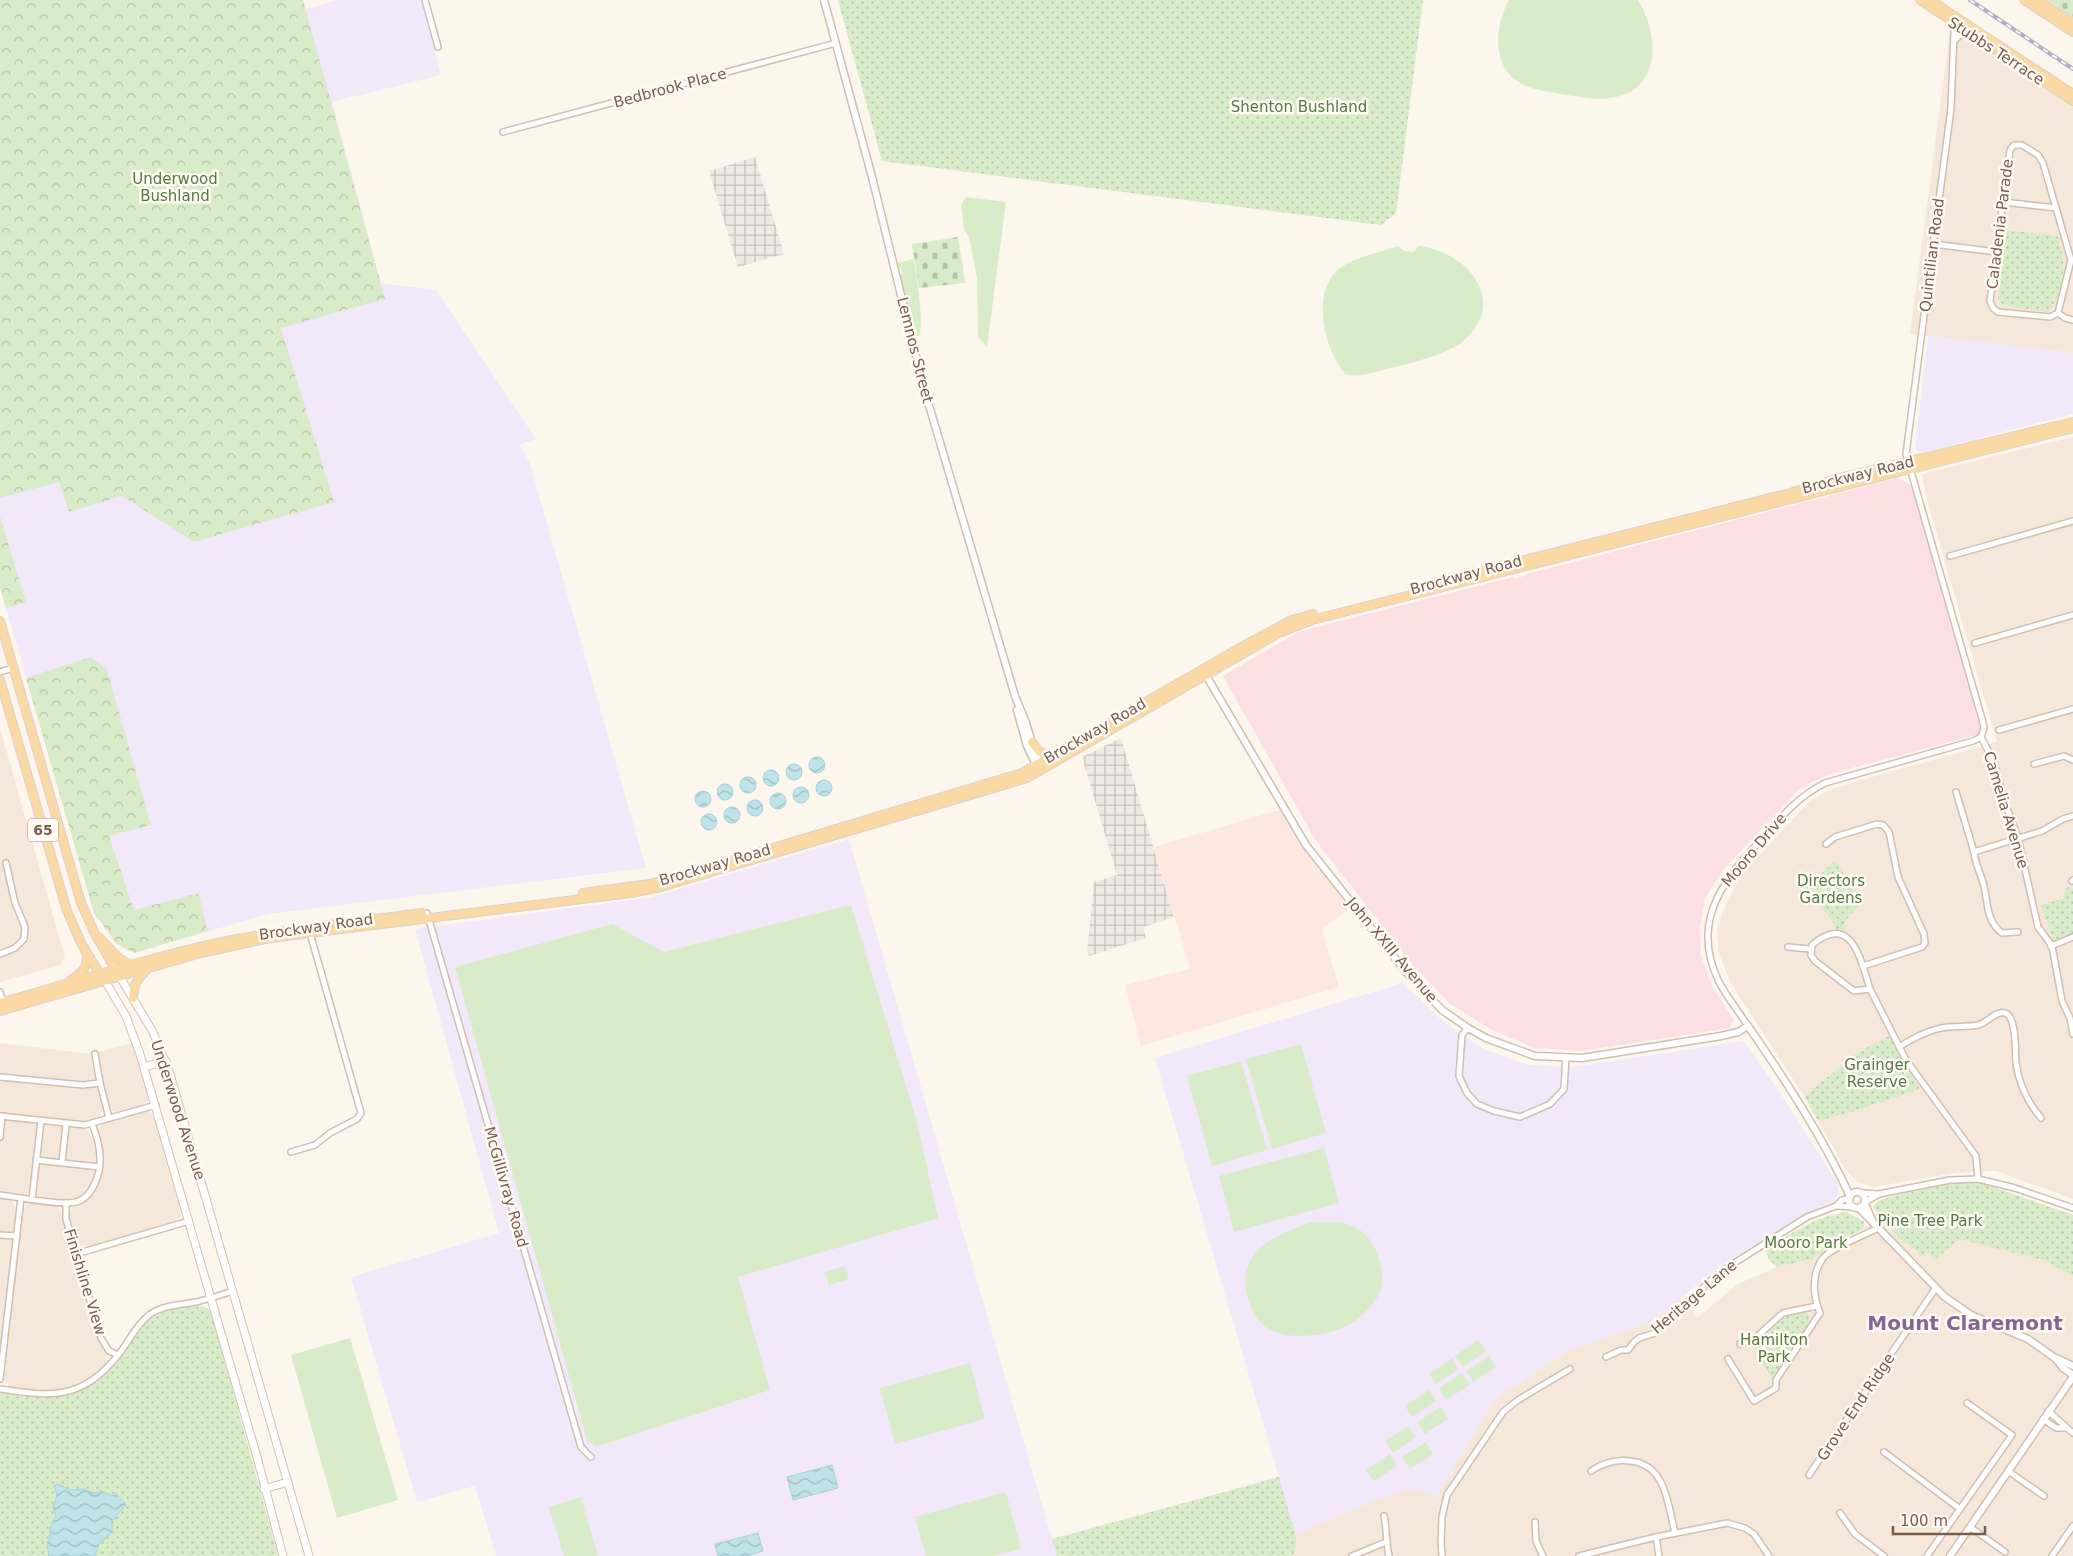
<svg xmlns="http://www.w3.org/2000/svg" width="2073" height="1556" viewBox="0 0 2073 1556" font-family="'DejaVu Sans',sans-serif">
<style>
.residential{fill:#f5e8da}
.commercial{fill:#fde8e0}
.industrial{fill:url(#industrial-grid)}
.education{fill:#f3e8fa}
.medical{fill:#fbdfe3}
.green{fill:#d8ecc9}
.forest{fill:url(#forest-crowns)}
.cemetery{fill:url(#cemetery-stones)}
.park{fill:url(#park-dots)}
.water{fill:url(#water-waves);stroke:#a5d3da}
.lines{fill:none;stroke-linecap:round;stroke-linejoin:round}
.minor-casing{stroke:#d1beb0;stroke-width:8}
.tertiary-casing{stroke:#d1beb0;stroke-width:9}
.secondary-casing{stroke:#d6c0b0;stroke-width:9}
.primary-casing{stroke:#dad1cd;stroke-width:10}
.minor{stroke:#fff;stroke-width:5}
.tertiary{stroke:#fff;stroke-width:6}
.secondary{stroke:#fff;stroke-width:7}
.primary{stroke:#fbd9a5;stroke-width:8}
.rail-casing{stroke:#b9a8c9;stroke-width:4}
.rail{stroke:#fffaf3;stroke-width:2;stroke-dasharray:5.5;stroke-linecap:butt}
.labels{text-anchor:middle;stroke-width:5;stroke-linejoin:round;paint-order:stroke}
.shield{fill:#fffaf3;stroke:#a28b7f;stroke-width:1}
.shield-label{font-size:14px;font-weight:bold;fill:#7a5c4d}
.street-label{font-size:15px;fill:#7a5c4d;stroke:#fffaf3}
.park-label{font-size:15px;fill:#537a41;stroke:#fffaf3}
.district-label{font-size:20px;font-weight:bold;fill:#846695;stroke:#fffaf3}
</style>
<defs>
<pattern id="industrial-grid" width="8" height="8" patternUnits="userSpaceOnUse" patternTransform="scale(1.25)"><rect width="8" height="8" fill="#efe9e4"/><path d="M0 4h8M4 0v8" fill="none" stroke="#c7c0bb"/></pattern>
<pattern id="forest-crowns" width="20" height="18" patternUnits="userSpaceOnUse" patternTransform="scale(1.25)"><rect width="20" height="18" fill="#d8ecc9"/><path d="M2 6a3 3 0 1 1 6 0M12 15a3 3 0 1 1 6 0" fill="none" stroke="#b4c2a5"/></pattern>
<pattern id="cemetery-stones" width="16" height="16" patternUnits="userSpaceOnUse" patternTransform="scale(1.25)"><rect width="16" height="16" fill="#d8ecc9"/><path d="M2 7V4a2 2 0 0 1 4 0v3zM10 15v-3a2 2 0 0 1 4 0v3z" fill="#b4c2a5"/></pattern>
<pattern id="park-dots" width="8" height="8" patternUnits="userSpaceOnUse" patternTransform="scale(1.25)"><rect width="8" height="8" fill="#d8ecc9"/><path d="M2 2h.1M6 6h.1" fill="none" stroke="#b4c2a5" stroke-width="1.8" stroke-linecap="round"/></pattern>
<pattern id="water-waves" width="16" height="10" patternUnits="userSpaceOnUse" patternTransform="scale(1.25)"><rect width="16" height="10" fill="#bfe3e8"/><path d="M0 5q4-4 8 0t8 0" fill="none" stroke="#a0bbbe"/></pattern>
</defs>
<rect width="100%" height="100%" fill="#fdf6ec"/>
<g class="residential">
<path d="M1958,16L2073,96V353L1910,334L1950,30Z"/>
<path d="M2073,437V1199L1996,1171L1954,1173L1873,1187L1858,1182L1846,1170L1818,1121L1856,1111L1920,1089L1894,1043L1859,1052L1804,1096L1731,984L1719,953L1717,930L1727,901L1744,872L1809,802L1827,791L1858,781L1997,742L1925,492L1922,474Z"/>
<path d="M0,728L65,958L60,965L0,982Z"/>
<path d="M0,1043L90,1054L103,1107L101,1115L96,1119L81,1122L0,1113Z"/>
<path d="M133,1043L149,1097L148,1101L142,1105L116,1112L111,1109L108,1101L102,1079L98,1052Z"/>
<path d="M144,1111H149L156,1118L182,1210L181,1216L174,1222L92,1246H81L74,1239L68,1214L72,1208L83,1202L91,1195L100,1176L103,1161L98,1134L99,1128L103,1123Z"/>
<path d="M0,1119L84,1128L89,1131L96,1151L97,1166L92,1182L82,1196L73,1200L0,1192Z"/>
<path d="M0,1198L12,1201L17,1211L0,1363Z"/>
<path d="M32,1202L53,1204L60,1209L98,1340L109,1358L104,1367L86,1381L65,1390H31L10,1387L4,1380L22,1212L27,1204Z"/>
<path d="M1884,1221L1901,1241L1912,1247L1921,1256L1959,1238L2047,1261L2073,1277V1556H1293L1297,1541L1296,1534L1376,1500L1414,1488L1437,1496L1494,1399L1567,1351L1653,1321L1681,1298L1697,1318L1738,1284L1777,1267L1813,1259L1830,1244L1860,1232L1864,1227Z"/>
</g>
<path class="commercial" d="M1282,809L1304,847L1351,908L1322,929L1339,987L1141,1046L1125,985L1190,969L1154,847Z"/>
<g class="industrial">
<path d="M755,157L784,254L738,267L709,171Z"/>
<path d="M1121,738L1174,917L1143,927L1146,938L1089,956L1087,952L1094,882L1117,875L1082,757Z"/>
</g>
<g class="education">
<path d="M0,0H303L306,9L338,0H422L441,75L332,102L381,283L436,290L536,439L519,445L529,461L646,868L268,914L134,953L117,944L94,913L0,587Z"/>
<path d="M1928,336L2073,353V414L1921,453L1915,448Z"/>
<path d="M849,839L1052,1539L1279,1477L1155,1058L1403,983L1436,1015L1462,1035L1488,1051L1528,1065L1572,1067L1744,1041L1782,1096L1838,1184L1839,1193L1834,1200L1805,1214L1724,1263L1653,1321L1567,1351L1494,1399L1437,1497L1414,1488L1376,1500L1296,1534L1295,1532L1297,1541L1293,1556H496L475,1486L417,1502L351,1277L499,1233L415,929L652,897Z"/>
</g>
<path class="medical" d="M1898,478L1911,485L1981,729L1977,735L1833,773L1810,783L1798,791L1723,870L1705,898L1700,929L1701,956L1713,988L1734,1020L1730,1028L1581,1051L1535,1048L1492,1030L1449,1003L1413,965L1316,841L1223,676L1298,632L1513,577L1516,579L1527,574Z"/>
<g class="green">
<path d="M1509,0H1638C1657,30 1663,84 1620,96C1602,101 1585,98 1567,95C1551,92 1533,91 1519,82C1491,65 1495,25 1509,0Z"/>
<path d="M966,197L1006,202L987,347L978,337L977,277L969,237L964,229L961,205Z"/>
<path d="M1398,246L1405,251L1414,252L1418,246C1468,251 1511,303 1461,343C1441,358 1392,367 1367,374L1355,376L1345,374C1324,348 1310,292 1340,268C1353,258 1382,252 1398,246Z"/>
<path d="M914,259C917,283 923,312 920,335L916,337L900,275L903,274L897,263Z"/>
<path d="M851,905L917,1122L938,1218L738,1277L770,1390L596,1447L587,1440L455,967L612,924L664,952Z"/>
<path d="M1301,1044L1326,1133L1272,1149L1246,1059Z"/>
<path d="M1241,1061L1267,1150L1212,1166L1187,1076Z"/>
<path d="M1324,1148L1339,1203L1234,1232L1219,1176Z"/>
<path d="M1308,1223C1320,1223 1335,1221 1347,1224C1361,1228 1371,1238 1376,1251C1381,1264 1385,1274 1381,1288C1378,1302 1359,1320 1346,1326C1329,1335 1293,1340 1275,1332C1261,1326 1254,1317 1249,1302C1234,1253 1270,1238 1308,1223Z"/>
<path d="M845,1266L849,1279L829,1285L825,1272Z"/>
<path d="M350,1338L398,1500L337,1518L291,1355Z"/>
<path d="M1478,1340L1486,1351L1463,1367L1455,1356Z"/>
<path d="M1489,1356L1496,1367L1473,1382L1466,1371Z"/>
<path d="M1452,1358L1459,1369L1436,1384L1429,1374Z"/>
<path d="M970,1363L985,1419L895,1444L880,1388Z"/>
<path d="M1462,1373L1470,1385L1446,1400L1439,1388Z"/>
<path d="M1429,1390L1436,1401L1412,1417L1405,1406Z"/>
<path d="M1441,1407L1448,1419L1425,1434L1417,1422Z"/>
<path d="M1408,1426L1416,1437L1393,1453L1385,1441Z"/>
<path d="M1426,1442L1433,1454L1410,1469L1402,1457Z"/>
<path d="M1390,1454L1397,1466L1374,1481L1366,1470Z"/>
<path d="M1006,1492L1021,1549L994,1556H926L915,1517Z"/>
<path d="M581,1497L598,1556H564L549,1507Z"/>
</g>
<g class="forest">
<path d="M0,0H303L385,299L281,328L334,502L194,542L122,496L69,512L59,482L0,498Z"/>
<path d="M0,516L26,602L6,608L0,587Z"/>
<path d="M91,657L107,670L151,825L109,836L134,910L199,893L207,931L134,953L117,944L94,913L26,678Z"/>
</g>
<g class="cemetery">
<path d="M2047,0H2073V17Z"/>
<path d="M958,237L965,283L919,288L912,244Z"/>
</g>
<g class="park">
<path d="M838,0H1423L1396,213L1381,225L882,161Z"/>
<path d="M2006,230L2058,236C2059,244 2063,252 2063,260C2064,275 2060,303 2047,312L2002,305L1998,298Z"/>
<path d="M1836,860L1860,904L1845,921V933L1836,930L1833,922L1806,888Z"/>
<path d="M2070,886L2073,889V934L2053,940L2041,905L2064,898L2065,889Z"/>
<path d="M1890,1035L1920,1089L1856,1111L1818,1121L1804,1096L1859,1052Z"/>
<path d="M1970,1179L2073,1215V1277L2047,1261L1959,1239L1935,1260L1929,1253L1921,1256L1912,1247L1901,1241L1873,1207L1878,1201L1893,1196Z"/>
<path d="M1847,1212L1864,1222V1227L1860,1231L1830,1244L1813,1259L1777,1267L1769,1260L1765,1249C1792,1234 1815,1216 1847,1212Z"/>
<path d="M202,1306L209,1309L212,1314L278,1556H0V1393C25,1396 56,1401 80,1391C96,1385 113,1369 123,1355C132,1344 137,1330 148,1321C162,1309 185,1307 202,1306Z"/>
<path d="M1807,1313L1810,1319L1807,1327L1773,1380L1751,1344L1788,1315Z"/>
<path d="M1279,1477L1297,1541L1293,1556H1057L1052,1539Z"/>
</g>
<g class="water">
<circle cx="817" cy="765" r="8"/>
<circle cx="794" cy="772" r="8"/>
<circle cx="771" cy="778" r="8"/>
<circle cx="748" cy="785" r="8"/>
<circle cx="824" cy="788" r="8"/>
<circle cx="725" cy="792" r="8"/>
<circle cx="801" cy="795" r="8"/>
<circle cx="703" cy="799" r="8"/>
<circle cx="778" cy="801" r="8"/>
<circle cx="755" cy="808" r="8"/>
<circle cx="732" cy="815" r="8"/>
<circle cx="709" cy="822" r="8"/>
<path d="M832,1465L838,1488L793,1500L787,1477Z"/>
<path d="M57,1484L70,1490L83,1489C89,1490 92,1495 99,1492L100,1490L112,1496L115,1493L125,1503L126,1505L115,1517L118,1518L112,1520V1532L99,1544L95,1556H49L47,1542L50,1539V1528L56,1515L53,1507C57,1498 58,1495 54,1486Z"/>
<path d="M758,1533L763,1551L747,1556H718L715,1544Z"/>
</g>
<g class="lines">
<g class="minor-casing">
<g id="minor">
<path d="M425,0L438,47"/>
<path d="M1958,24L1954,32L1951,108L1906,454L1982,719L1984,728L1981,737"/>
<path d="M1955,40L1959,36L1964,26"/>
<path d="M503,132L836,43"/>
<path d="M2014,145H2022L2038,155L2043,163L2071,260L2058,313L2050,317L1998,312L1993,308L1990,301L2010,150Z"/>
<path d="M2003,202L2056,208"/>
<path d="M1933,244L1997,252"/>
<path d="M2058,313L2065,318L2073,320"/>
<path d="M1950,556L2073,521"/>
<path d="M1975,643L2073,615"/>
<path d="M0,672L13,668"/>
<path d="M1999,730L2073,709"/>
<path d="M1981,737L1993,760L2005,803L2018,838L2038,927L2050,943L2053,951L2062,1001L2070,1018L2073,1034"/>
<path d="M2034,764L2064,756L2073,760"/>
<path d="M1956,792L1974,852C1975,864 1981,874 1984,886C1988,903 1986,921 2002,933L2018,932"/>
<path d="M1826,844L1835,837L1877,824L1883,825L1889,832L1898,877L1924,934L1925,943L1922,947L1863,966"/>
<path d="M1974,852L2042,831L2063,819L2073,816"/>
<path d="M2072,881L2073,880"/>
<path d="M427,913L581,1447L591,1457"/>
<path d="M2051,946L2073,937"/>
<path d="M1788,947L1810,949"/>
<path d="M0,954L15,948L24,939L25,927L15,903L6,863"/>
<path d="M1870,989C1861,961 1852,911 1812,945L1811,955L1815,961L1854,991L1870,989L1906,1060L1976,1156L1978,1179"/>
<path d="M0,992L3,1004"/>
<path d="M1748,1026C1739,1012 1727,997 1719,982C1691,924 1720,884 1758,843C1778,820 1797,797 1825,783L1973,741L1981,737"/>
<path d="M1468,1028L1462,1035L1459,1076L1467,1093L1477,1104L1494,1111L1520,1117L1550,1104L1564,1089L1566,1057"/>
<path d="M1899,1047C1913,1038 1930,1029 1948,1027C1958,1026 1968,1027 1978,1025C1987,1023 1996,1010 2005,1013C2017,1016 2015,1053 2016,1063C2019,1083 2028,1103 2041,1118"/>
<path d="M95,1054L100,1083L109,1118"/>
<path d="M0,1077L83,1085L100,1083"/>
<path d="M0,1116L85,1125L156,1105"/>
<path d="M0,1137L2,1116"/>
<path d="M291,1152L315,1145L330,1133L357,1119L361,1113L310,933"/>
<path d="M36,1160L99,1167"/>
<path d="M62,1162L66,1124"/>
<path d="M1862,1193L1879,1194L1950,1180L1978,1179L2015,1188L2073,1208"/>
<path d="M0,1195C16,1197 63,1206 76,1202C93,1198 101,1172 100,1157C100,1146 96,1134 92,1124"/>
<path d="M32,1199L41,1121"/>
<path d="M1865,1202L1879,1194"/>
<path d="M66,1203V1219L101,1338L109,1351L118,1355"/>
<path d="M1836,1206L1853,1207"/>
<path d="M0,1235L17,1236"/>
<path d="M76,1254L189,1221"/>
<path d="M1740,1344L1752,1341L1783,1313L1817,1306"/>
<path d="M1606,1357L1621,1350H1628L1634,1342L1639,1338L1655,1333L1662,1327L1711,1280L1728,1267L1807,1217L1836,1206L1842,1200L1850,1198"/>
<path d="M1728,1359L1754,1401L1776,1388V1380L1820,1313C1813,1296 1811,1274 1823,1258C1831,1248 1865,1235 1878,1228"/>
<path d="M0,1379L21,1198"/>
<path d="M0,1389C53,1397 83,1400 119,1354C129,1341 136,1325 149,1315C163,1305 180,1305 196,1302C209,1299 221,1295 233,1291"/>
<path d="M2048,1411L2073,1433"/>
<path d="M2043,1419L2056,1428H2066"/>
<path d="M1884,1452L1960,1509"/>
<path d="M1591,1471C1603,1463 1615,1459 1630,1461C1666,1464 1668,1505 1675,1533"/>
<path d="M2008,1471L2044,1496"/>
<path d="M1809,1475L1935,1289"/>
<path d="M1840,1513L1855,1534L1884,1556"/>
<path d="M1384,1516C1387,1530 1386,1542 1389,1556"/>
<path d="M1535,1522L1536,1541L1543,1556"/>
<path d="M1970,1527L2005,1552"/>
<path d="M1656,1537L1659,1556"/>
<path d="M1352,1556L1386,1542"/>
<path d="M1442,1556L1441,1542L1442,1517L1447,1495L1503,1412L1518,1400L1570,1369"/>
<path d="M1579,1556L1656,1537L1727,1523L1745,1528L1754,1534L1769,1556"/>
<path d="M1927,1556L2012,1435L1967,1403"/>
<path d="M2052,1556L2073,1526"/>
</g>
</g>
<g class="tertiary-casing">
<g id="tertiary">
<path d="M824,0L872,177L923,385L1015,696L1026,723L1034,750L1042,765"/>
<path d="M1204,672L1306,845L1406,972L1442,1010L1468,1028L1486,1038L1535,1056L1582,1058L1721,1036L1738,1032L1748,1026C1786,1081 1822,1136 1850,1196"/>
<path d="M1017,710L1027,746L1036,764"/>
<circle cx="1857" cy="1200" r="8"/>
<path d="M1865,1204L1872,1220"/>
<path d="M1859,1208L1945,1297L1971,1315L2028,1339L2055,1358L2063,1368L2073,1375"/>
<path d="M2056,1358L2073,1366"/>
<path d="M1950,1556L2073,1377"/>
</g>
</g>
<g class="secondary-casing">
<g id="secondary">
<path d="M120,977L153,1032L170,1074L309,1556"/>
<path d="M105,981L126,1016L140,1054L257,1457L283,1556"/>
<path d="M144,1067L166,1061"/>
<path d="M264,1489L288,1482"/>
</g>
</g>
<g class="primary-casing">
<g id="primary">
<path d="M1920,0L2073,101"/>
<path d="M1930,0L2073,94"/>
<path d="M2024,0L2073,32"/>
<path d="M2037,0L2073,23"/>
<path d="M1438,582L1790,493L1839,478L2073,422"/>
<path d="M0,621L81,903L96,936L118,973"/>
<path d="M0,680L67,911L82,945L102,977"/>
<path d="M1032,742L1039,751L1050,757"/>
<path d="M700,870L1022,773L1245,645L1292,620L1313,614"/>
<path d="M583,893L650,884L672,879"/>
<path d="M98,937C110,946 117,962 133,965"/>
<path d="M70,981C81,973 88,969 87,954"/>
<path d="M133,998L135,984L147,969"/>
<path d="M0,1003C75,982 150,957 227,941C292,928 357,922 422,913"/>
<path d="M0,1011L201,953L270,938L631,893L661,887L1027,778L1279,633L1312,620L2073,428"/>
</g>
</g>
<use href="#minor" class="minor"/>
<use href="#tertiary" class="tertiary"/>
<use href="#secondary" class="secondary"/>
<use href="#primary" class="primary"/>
<g class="rail-casing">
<path id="rail" d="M1970,0L2073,69"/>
</g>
<use href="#rail" class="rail"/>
</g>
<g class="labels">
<rect class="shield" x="28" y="818.5" width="30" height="23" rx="4"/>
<g class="shield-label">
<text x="43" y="835">65</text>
</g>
<g class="street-label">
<text transform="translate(1996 51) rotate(33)" y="5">Stubbs Terrace</text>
<text transform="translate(670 88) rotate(-15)" y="5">Bedbrook Place</text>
<text transform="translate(2000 224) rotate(-83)" y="5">Caladenia Parade</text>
<text transform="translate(1932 255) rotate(-83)" y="5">Quintilian Road</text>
<text transform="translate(915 350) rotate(76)" y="5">Lemnos Street</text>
<text transform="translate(1858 475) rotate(-14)" y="5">Brockway Road</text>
<text transform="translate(1466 575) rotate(-15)" y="5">Brockway Road</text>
<text transform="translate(1095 731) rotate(-30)" y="5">Brockway Road</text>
<text transform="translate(2006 810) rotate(73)" y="5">Camelia Avenue</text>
<text transform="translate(1754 850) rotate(-50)" y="5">Mooro Drive</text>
<text transform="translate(715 865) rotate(-16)" y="5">Brockway Road</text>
<text transform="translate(316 927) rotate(-8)" y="5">Brockway Road</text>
<text transform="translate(1392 950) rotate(50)" y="5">John XXIII Avenue</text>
<text transform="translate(178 1110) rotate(72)" y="5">Underwood Avenue</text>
<text transform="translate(506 1187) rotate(74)" y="5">McGillivray Road</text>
<text transform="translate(85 1282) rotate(73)" y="5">Finishline View</text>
<text transform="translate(1694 1297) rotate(-40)" y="5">Heritage Lane</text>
<text transform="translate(1856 1407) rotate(-56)" y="5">Grove End Ridge</text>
</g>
<g class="park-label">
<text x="1299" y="112">Shenton Bushland</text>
<text x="175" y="184">Underwood<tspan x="175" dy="17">Bushland</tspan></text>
<text x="1831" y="886">Directors<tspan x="1831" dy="17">Gardens</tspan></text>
<text x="1877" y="1070">Grainger<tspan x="1877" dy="17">Reserve</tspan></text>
<text x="1930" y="1226">Pine Tree Park</text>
<text x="1806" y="1248">Mooro Park</text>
<text x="1774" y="1345">Hamilton<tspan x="1774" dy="17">Park</tspan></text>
</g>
<g class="district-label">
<text x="1965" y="1330">Mount Claremont</text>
</g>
</g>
<path d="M1893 1526v8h92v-8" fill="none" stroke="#7a5c4d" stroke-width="2.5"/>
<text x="1900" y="1526" font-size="15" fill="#7a5c4d" stroke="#fffaf3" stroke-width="4" paint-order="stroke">100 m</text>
</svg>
